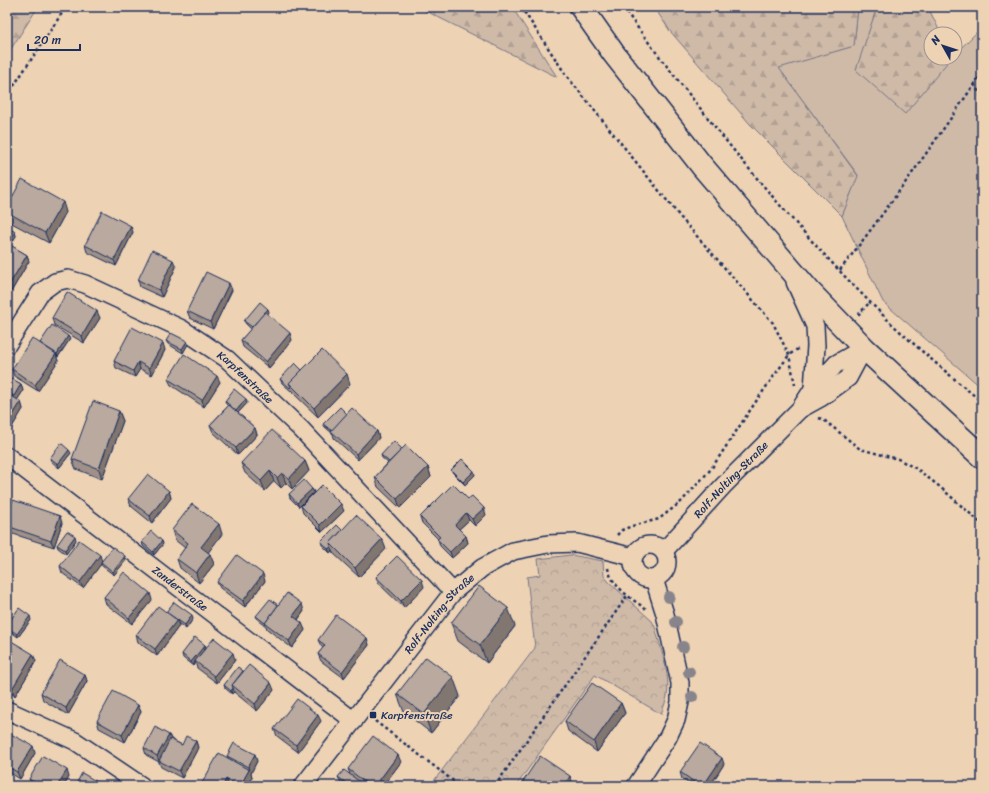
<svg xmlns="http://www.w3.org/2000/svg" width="989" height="793" viewBox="0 0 989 793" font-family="Sriracha,sans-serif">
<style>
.grass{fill:#cfbaa8;stroke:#757483}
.forest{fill:url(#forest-firs);stroke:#757483}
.park{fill:url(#park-crowns);stroke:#757483}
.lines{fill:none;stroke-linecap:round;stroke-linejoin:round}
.minor-casing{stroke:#1b2f5e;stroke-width:20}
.secondary-casing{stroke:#1b2f5e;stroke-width:25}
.path{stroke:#1b2f5e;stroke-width:2.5;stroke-dasharray:3 3;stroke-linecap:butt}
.minor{stroke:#edd2b4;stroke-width:17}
.secondary{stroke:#edd2b4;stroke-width:22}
.tree{fill:#88848b}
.wall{fill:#9f9189;stroke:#1b2f5e}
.shaded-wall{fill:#82766f;stroke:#1b2f5e}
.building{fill:#b9a99f;stroke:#1b2f5e}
.poi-dot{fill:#1b2f5e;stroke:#edd2b4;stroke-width:1.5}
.labels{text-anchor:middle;stroke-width:4;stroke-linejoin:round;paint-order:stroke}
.street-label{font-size:11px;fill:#1b2f5e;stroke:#edd2b4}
.poi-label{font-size:11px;fill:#1b2f5e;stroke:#edd2b4;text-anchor:start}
</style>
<defs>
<pattern id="forest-firs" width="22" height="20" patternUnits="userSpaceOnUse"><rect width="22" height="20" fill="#cfbaa8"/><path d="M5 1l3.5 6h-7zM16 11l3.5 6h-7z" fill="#b1a093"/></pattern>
<pattern id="park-crowns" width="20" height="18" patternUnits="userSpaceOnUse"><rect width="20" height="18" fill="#cfbaa8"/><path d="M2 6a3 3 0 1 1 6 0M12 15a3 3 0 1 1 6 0" fill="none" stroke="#b1a093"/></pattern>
</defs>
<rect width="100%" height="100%" fill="#edd2b4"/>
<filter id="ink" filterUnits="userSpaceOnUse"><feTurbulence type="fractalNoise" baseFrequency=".025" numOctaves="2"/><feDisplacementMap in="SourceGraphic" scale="8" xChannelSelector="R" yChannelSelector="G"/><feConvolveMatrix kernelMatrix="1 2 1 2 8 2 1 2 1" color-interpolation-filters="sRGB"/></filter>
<g filter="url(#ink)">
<path class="grass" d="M858,7H877L857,70L955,58V54L982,27V388L883,302L842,216L858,175L778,67L854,46Z"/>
<g class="forest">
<path d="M7,7H38L7,55Z"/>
<path d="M418,7H512L557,77Z"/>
<path d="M654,7H858L854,46L779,68L858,176L842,216L750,124L670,31Z"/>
<path d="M877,7H928L941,34H931V58H951L905,114L856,70Z"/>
</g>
<path class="park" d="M571,555L603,561L604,576L609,582L652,621L655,627C660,647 671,675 667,696C666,702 663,708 661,714L595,675L516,786H430L535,648L527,577L540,575L538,559Z"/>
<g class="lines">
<g class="minor-casing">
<g id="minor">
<path d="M795,282L815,326L816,346L813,389"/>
<path id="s1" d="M7,345L40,293L55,282L68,279L85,284L182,329L227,359L302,430L453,592"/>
<path d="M802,408L822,397L848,378L864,348"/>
<path id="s2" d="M7,456L354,721"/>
<circle cx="650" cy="562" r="17"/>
<path id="s3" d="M664,551L723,486L800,409L813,389L836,364L864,348"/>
<path d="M7,710L75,741L142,786"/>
<path id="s4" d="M303,786L453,592L482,568L513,551L548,544L577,543L633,557"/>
<path d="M636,786L668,737L676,720L680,702V683L665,614L654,579"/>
</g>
</g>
<g class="secondary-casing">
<path id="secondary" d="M581,7L614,54L702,166L810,292L864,348L982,457"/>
</g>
<g class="path">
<path d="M521,7L566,75L681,218L773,323L789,355L795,385"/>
<path d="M623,7C648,43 676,78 704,113C762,187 825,259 893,325C922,352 952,377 982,402"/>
<path d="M974,84L982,97"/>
<path d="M7,96L66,7"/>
<path d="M840,270C890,206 936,140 982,73"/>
<path d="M858,315L870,302"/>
<path d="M819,418L824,420L860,449L898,459L917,469L940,487L982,524"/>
<path d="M617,535L622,530L632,526L659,519L681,502L711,469L759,397L789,355L796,350L800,349"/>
<path d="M608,568C611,586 632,599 646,609"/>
<path d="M375,721L460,786"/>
<path d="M495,786L627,596"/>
</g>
<use href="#minor" class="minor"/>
<use href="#secondary" class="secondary"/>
</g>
<g class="tree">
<circle cx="669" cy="597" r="6"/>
<circle cx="676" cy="622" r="6"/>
<circle cx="683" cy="647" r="6"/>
<circle cx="689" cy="672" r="6"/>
<circle cx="692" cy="697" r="6"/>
</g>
<g class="wall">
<path d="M7,207L66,212L49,243L8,221L7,217Z"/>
<path d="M7,227L15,232L16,236L10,245L27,255L29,261L11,292L7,290Z"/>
<path d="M133,232L116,266L87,252L85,245Z"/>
<path d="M176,267L162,297L140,287L138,280Z"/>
<path d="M232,290L213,329L190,318L187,311Z"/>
<path d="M269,312L267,315L292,340L269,368L243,347L241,340L251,329L246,324L244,321Z"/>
<path d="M52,318H100L84,343L54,325Z"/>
<path d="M68,336L70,339L58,357L56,355L58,361L38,391L14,376L12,369L41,345L40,343Z"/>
<path d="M166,341H187L188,344L183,353L168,344Z"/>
<path d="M165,350L152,375L140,369L135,377L116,368L114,361Z"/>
<path d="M302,370L350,384L318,417L293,393L292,390L291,391L282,383L280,379Z"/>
<path d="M7,376L21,384L23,391L17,400L21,402L23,409L9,432L7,431Z"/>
<path d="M168,379L220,382L204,407L171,385Z"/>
<path d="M246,399L247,403L238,413L255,428L257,435L238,455L213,432L210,425L228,406L226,404L225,401Z"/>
<path d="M119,411L123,421L102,479L76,469L72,459Z"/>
<path d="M347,414L377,431L379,438L358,460L334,438L333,434L325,427L323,424Z"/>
<path d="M402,449L428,467L431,477L400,508L378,487L375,477L388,463L382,458L381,455Z"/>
<path d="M71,453L59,468L51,461L50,458Z"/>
<path d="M305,461L309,471L292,489L286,483L281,488L274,481L265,491L245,473L241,463Z"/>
<path d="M451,470L475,475L465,485L453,473Z"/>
<path d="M312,489L314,492L299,507L290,498L289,494Z"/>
<path d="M169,491L171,498L152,523L131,506L128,499Z"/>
<path d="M468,499L486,515L475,526L469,520L459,529L466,536L468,543L452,558L440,546L438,539L422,523L420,517Z"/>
<path d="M301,506L344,511L322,532L303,513Z"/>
<path d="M7,518L62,523L54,547L7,532Z"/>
<path d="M172,530L222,534L208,552L214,564L199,583L180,568L177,559L185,548L175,540Z"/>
<path d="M342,530L386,549L359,577L333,553L332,550L330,553L322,545L321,541Z"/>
<path d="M76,540L66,554L58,548L57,545Z"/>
<path d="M162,541L163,544L154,555L143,546L142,542Z"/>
<path d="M126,560L114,575L102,566L101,564L83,588L62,573L60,566L102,561Z"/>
<path d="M376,577L424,587L404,608L379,584Z"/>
<path d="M265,581L245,607L220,588L217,582Z"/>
<path d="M104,597L152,600L132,624L106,604Z"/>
<path d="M278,605L304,611L298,620L305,630L292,648L267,629L266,626L258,620L256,616Z"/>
<path d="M166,612L193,619L186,629L178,623L179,626L157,656L138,642L136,635Z"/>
<path d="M31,620L18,637L7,629V625Z"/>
<path d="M451,623L515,626L487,663L458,641Z"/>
<path d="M367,638L369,645L344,678L321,661L318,654L323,648L321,646L318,640Z"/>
<path d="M7,641L36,661L15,696L7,691Z"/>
<path d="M205,645L206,647L235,660L217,683L197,668L195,662L193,666L183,658L182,654Z"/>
<path d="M243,671L274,690L257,711L234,692L232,694L225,688L224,685Z"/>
<path d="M85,675L87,681L68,715L43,700L41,693Z"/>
<path d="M397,694L460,696L431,733L404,712Z"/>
<path d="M621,703L625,713L597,752L568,731L565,721Z"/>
<path d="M138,705L141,712L125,742L99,728L97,721Z"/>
<path d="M321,721L298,752L277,736L274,729Z"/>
<path d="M7,732L35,753L20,779L7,771Z"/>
<path d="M169,735L171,739L182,745L196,741L198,748L182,778L161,767L159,762L146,755L144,748Z"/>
<path d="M227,756L257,761L251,773L252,777L247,786H203L202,783L228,758Z"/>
<path d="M401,762L383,786H347L340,781L338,777L350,774L348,769Z"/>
<path d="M724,764L710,786H692L682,779L680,772Z"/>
<path d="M69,777L64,786H32L29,779Z"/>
</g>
<g class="shaded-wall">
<path d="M63,202L66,212L49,243L45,233Z"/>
<path d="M131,226L133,232L116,266L114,260Z"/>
<path d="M15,232L16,236L10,246L9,242Z"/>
<path d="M27,255L29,261L11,292L9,285Z"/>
<path d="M173,260L176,267L162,297L159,290Z"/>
<path d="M229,283L232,290L213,329L210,322Z"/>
<path d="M268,309L269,312L254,331L252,327Z"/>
<path d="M97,311L100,318L84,343L82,336Z"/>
<path d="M290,333L292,340L269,368L266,362Z"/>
<path d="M68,336L70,339L58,357L57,354Z"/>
<path d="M187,341L188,344L183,353L182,349Z"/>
<path d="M163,343L165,350L152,375L149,368Z"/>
<path d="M56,354L58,361L38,391L35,385Z"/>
<path d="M138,362L140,369L135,377L133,371Z"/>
<path d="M347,374L350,384L318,417L314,408Z"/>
<path d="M217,376L220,382L204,407L202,400Z"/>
<path d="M21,384L23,391L16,402L14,396Z"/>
<path d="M246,399L247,403L237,414L236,411Z"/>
<path d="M21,402L23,409L9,432L7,427V424Z"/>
<path d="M119,411L123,421L102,479L99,469Z"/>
<path d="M255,428L257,435L238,455L236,448Z"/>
<path d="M377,431L379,438L358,460L356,454Z"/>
<path d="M69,450L71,453L59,468L58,464Z"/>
<path d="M305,461L309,471L292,489L289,479Z"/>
<path d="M428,467L431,477L400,508L397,499Z"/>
<path d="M270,471L274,481L265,491L261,481Z"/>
<path d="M474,471L475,475L465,485L463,482Z"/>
<path d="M282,473L286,483L281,488L277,478Z"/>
<path d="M312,489L314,492L299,507L297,503Z"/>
<path d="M169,491L171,498L152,523L150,516Z"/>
<path d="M341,504L344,511L322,532L320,525Z"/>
<path d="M484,508L486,515L475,526L472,519Z"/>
<path d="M466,513L469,520L457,531L455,525Z"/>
<path d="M60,516L62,523L54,547L51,541Z"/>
<path d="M219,524L222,534L205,557L201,547Z"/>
<path d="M75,536L76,540L66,554L65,550Z"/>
<path d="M466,536L468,543L452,558L450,552Z"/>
<path d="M382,539L386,549L359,577L355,568Z"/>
<path d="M162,541L163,544L154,555L153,552Z"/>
<path d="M331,547L332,550L330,553L328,549Z"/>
<path d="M210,554L214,564L199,583L196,573Z"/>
<path d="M100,555L102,562H101V564L83,588L80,582Z"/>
<path d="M125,556L126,560L114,575L113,572Z"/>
<path d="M263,574L265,581L245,607L243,601Z"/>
<path d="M422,580L424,587L404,608L401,601Z"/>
<path d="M150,593L152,600L132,624L129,618Z"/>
<path d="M302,604L304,611L295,623L293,616Z"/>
<path d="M508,608L515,626L487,663L480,645Z"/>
<path d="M192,615L193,619L186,629L185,625Z"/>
<path d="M30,616L31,620L18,637L17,634Z"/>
<path d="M177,620L179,626L157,656L155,649Z"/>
<path d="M302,623L305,630L292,648L289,641Z"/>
<path d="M367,638L369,645L344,678L342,672Z"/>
<path d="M205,645L206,649L195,661V662L193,666L191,662Z"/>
<path d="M233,653L235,660L217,683L214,676Z"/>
<path d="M33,654L36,661L15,696L12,689Z"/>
<path d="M85,675L87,681L68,715L66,708Z"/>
<path d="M453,677L460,696L431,733L424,714Z"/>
<path d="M271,683L274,690L257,711L255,704Z"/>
<path d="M233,688L234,692L232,694L231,691Z"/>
<path d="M621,703L625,713L597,752L594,742Z"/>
<path d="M138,705L141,712L125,742L122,735Z"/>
<path d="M318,715L321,721L298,752L296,745Z"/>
<path d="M169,735L172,741L159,761L157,756Z"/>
<path d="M196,741L198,748L182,778L179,771Z"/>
<path d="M33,746L35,753L20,779L17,772Z"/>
<path d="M255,754L257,761L251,773L252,777L247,786H240L249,770L248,767Z"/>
<path d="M398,755L401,762L383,786H375Z"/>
<path d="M722,758L724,764L710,786H703Z"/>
<path d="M67,770L69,777L64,786H57Z"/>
<path d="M570,776L574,786H564Z"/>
<path d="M226,779L229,786H223Z"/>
</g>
<g class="building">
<path d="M22,179L63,202L45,233L7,212V207Z"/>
<path d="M102,211L131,226L114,260L85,245Z"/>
<path d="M7,227L15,232L9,242L7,241Z"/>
<path d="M7,243L27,255L9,285L7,284Z"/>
<path d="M152,250L173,260L159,290L138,280Z"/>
<path d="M206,272L229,283L210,322L187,311Z"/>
<path d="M67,292L97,311L82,336L52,318Z"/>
<path d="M260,302L268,309L252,327L244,321Z"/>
<path d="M265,312L290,333L266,362L241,340Z"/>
<path d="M52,325L68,336L57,354L40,343Z"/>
<path d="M132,327L163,343L149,368L138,362L133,371L114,361Z"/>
<path d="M171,333L187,341L182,349L166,341Z"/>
<path d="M32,338L56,354L35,385L12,369Z"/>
<path d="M322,350L347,374L314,408L289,383Z"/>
<path d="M184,354L217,376L202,400L168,379Z"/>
<path d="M295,363L302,370L289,383L291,387L290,388L280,379Z"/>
<path d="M7,376L21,384L14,396L7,391Z"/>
<path d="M234,389L246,399L236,411L225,401Z"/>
<path d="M7,393L21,402L7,424Z"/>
<path d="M93,401L119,411L99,469L72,459Z"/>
<path d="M229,405L255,428L236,448L210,425Z"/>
<path d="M340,407L347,414L332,431L323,424Z"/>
<path d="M352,408L377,431L356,454L331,431Z"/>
<path d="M272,430L305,461L289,479L282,473L277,478L270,471L261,481L241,463Z"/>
<path d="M394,441L402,449L389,462L381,455Z"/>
<path d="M61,443L69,450L58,464L50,458Z"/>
<path d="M406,445L428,467L397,499L375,477Z"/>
<path d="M462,459L474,471L463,482L451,470Z"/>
<path d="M148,474L169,491L150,516L128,499Z"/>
<path d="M304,480L312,489L297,503L289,494Z"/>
<path d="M453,484L468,499L472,496L484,508L472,519L466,513L455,525L466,536L450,552L437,539L440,537L420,517Z"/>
<path d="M322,485L341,504L320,525L301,506Z"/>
<path d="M13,500L60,516L51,541L7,526V518Z"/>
<path d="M192,504L219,524L201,547L210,554L196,573L177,559L188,543L172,530Z"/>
<path d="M356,515L382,539L355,568L330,543Z"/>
<path d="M337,525L342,530L330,543L331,547L328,549L321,541Z"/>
<path d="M67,531L75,536L65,550L57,545Z"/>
<path d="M151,531L162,541L153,552L142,542Z"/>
<path d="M79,540L100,555L80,582L60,566Z"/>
<path d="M113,547L125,556L113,572L101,562Z"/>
<path d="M237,555L263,574L243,601L217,582Z"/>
<path d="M397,556L422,580L401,601L376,577Z"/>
<path d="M124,572L150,593L129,618L104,597Z"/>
<path d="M479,586L508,608L480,645L451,623Z"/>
<path d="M287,593L302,604L293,616L302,623L289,641L265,623Z"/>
<path d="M270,599L278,605L265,623L256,616Z"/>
<path d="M174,602L192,615L185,625L166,612Z"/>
<path d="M158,606L177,620L155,649L136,635Z"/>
<path d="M19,608L30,616L17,634L7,627V625Z"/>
<path d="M336,615L367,638L342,672L318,654L325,645L318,640Z"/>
<path d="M195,637L205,645L191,662L182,654Z"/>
<path d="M214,638L233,653L214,676L195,661Z"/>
<path d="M8,639L33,654L12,689L7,686V641Z"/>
<path d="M426,657L453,677L424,714L397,694Z"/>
<path d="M60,660L85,675L66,708L41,693Z"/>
<path d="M249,665L271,683L255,704L232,685Z"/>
<path d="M238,667L243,671L232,685L233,688L231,691L224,685Z"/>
<path d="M592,683L621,703L594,742L565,721Z"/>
<path d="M113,691L138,705L122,735L97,721Z"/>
<path d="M297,699L318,715L296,745L274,729Z"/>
<path d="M155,727L169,735L157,756L144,748Z"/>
<path d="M7,732L33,746L17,772L7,766Z"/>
<path d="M186,736L196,741L179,771L159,761L170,739L182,745Z"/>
<path d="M373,736L398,755L375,786H370L348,769Z"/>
<path d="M234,743L255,754L248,767L227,756Z"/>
<path d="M700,743L722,758L703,786H700L680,772Z"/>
<path d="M219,753L249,770L240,786H239L226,779L223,786H207L202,783Z"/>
<path d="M43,756L67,770L57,786H41L29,779Z"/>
<path d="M540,756L570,776L564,786H520Z"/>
<path d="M344,770L364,785L363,786H350L338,777Z"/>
<path d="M82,773L104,786H75Z"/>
</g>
</g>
<rect class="poi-dot" x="369" y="711" width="8" height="8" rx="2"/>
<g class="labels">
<g class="street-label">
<text dy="4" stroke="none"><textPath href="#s1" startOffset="298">Karpfenstraße</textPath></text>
<text dy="4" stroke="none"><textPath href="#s3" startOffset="98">Rolf-Nolting-Straße</textPath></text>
<text dy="4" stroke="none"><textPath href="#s2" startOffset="218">Zanderstraße</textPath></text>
<text dy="4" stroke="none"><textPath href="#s4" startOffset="220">Rolf-Nolting-Straße</textPath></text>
</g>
<g class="poi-label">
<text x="381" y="719">Karpfenstraße</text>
</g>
</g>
<rect width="989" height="793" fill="none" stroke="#edd2b4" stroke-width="24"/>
<rect x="12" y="12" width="965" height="769" fill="none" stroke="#1b2f5e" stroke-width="1.5" filter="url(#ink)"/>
<g transform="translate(943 46) rotate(309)"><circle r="19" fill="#edd2b4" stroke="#999192"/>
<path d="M0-3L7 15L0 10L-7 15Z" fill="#1b2f5e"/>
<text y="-6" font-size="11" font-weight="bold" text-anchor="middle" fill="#1b2f5e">N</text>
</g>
<path d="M28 44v6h52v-6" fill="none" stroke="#1b2f5e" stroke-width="2"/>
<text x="34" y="44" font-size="12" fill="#1b2f5e" stroke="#edd2b4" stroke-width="3" paint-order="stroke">20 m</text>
</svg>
